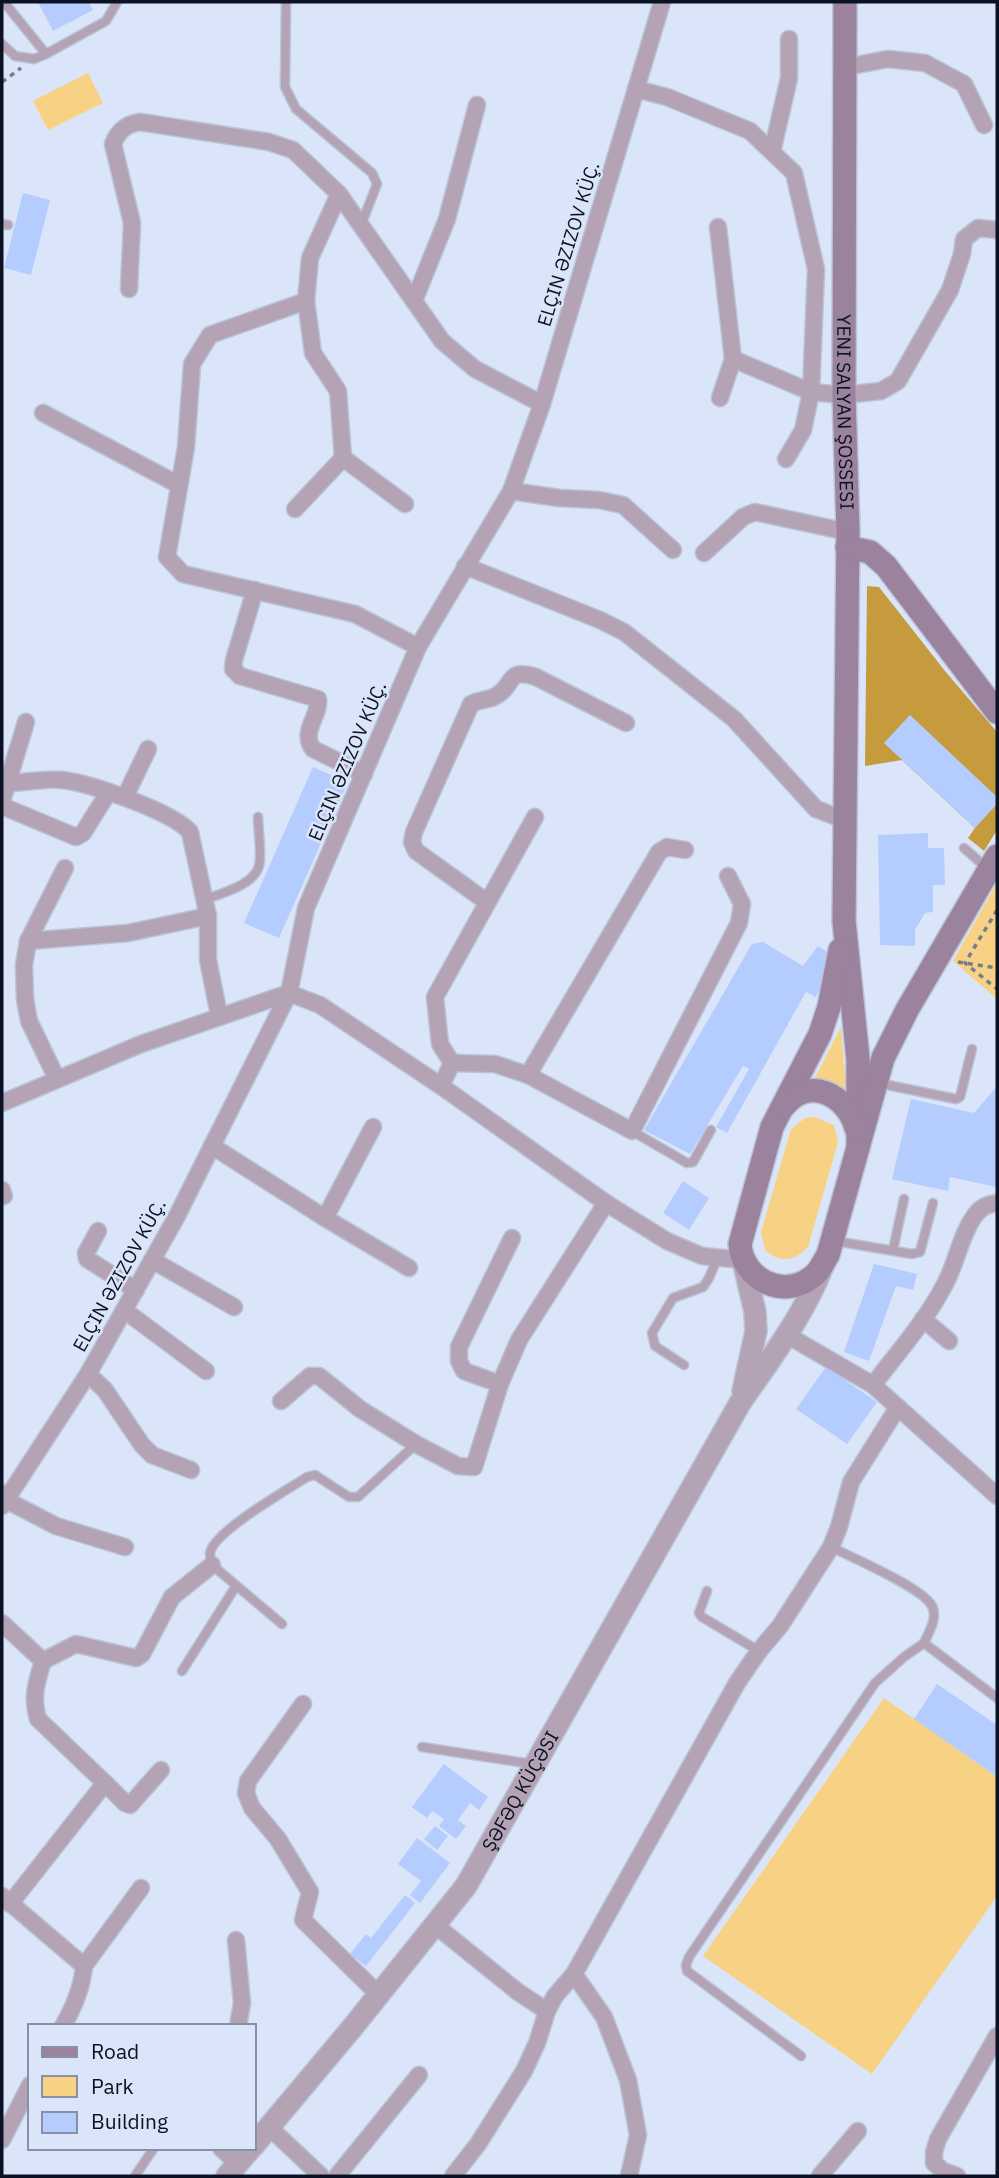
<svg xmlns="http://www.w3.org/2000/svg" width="999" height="2178" viewBox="0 0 999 2178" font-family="'IBM Plex Sans',sans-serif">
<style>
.green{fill:#f8d284}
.forest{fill:#c59b3d}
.building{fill:#b5cdfe}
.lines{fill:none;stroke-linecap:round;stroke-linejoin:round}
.service-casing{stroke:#bac3d7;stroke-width:11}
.minor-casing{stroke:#bac3d7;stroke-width:19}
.tertiary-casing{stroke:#bac3d7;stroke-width:24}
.secondary-casing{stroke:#bac3d7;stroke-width:26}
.path{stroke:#757e91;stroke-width:3.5;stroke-dasharray:5 5;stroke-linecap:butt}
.service{stroke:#b4a2b5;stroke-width:8}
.minor{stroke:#b4a2b5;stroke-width:16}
.tertiary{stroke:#b4a2b5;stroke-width:21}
.secondary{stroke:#9b829d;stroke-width:23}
.labels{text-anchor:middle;stroke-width:5;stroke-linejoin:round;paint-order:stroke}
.street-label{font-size:19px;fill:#0b1223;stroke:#dbe5f9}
</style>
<rect width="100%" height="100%" fill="#dbe5f9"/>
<g class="green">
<path d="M88,73L103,103L48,130L33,101Z"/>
<path d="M997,883V999L953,961Z"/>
<path d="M841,1027L846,1089L831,1082L814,1080Z"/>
<path d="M815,1117L834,1125L838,1142L808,1247C794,1261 781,1264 765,1250L761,1232L791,1129L805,1118Z"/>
<path d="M884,1698L997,1777V1896L872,2074L703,1956Z"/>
</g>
<path class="forest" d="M867,586L879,587L945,671L997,732V830L984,851L968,838L975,828L902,760L865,766Z"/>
<g class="building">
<path d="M38,2H89L93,10L53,31Z"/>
<path d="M23,193L50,200L31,275L4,268Z"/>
<path d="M910,715L997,797V804L975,828L884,743Z"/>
<path d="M313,767L348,782L279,938L244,923Z"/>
<path d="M928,833V848H944L945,885H933V912L925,913L915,930V946L880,945L878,835Z"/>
<path d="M763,942L803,966L818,946L830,954L826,976L816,997L806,992L727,1133L716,1127L749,1069L743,1066L690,1154L644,1130L752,944Z"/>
<path d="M997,1086V1187L950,1177L948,1191L892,1179L911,1099L974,1113Z"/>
<path d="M683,1181L709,1198L689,1230L663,1213Z"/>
<path d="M874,1264L917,1274L913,1290L896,1286L869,1361L844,1352Z"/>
<path d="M826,1367L877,1402L847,1444L796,1409Z"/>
<path d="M937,1684L997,1725V1777L914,1719Z"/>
<path d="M444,1764L488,1797L479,1810L470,1803L458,1820L466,1826L456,1839L439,1826L444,1819L432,1811L427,1818L412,1807Z"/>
<path d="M435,1826L448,1836L437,1850L424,1839Z"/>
<path d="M417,1838L450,1863L420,1903L410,1895L421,1881L398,1864Z"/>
<path d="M405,1895L415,1903L366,1966L350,1954L366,1934L371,1938Z"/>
</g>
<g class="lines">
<g class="service-casing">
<g id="service">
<path d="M4,2L46,54"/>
<path d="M286,2L285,87L296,109L372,173L377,184L361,225"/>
<path d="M2,44L15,56L34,59L46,54L106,21L117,2"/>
<path d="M2,224L8,225"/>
<path d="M964,848L988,869"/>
<path d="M204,900C221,893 253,886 259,866C262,855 258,829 258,817"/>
<path d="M878,1083L956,1099L960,1097L972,1049"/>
<path d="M632,1131L687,1163L693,1162L711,1130"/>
<path d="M835,1241L912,1254L920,1252L933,1203"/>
<path d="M893,1250L904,1199"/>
<path d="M684,1365L655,1346L652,1333L673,1298L703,1287L709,1278L717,1259"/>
<path d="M831,1547C851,1557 923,1588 932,1606C938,1618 929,1632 924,1643"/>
<path d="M707,1591L699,1613L702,1617L759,1651"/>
<path d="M282,1624L212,1565C211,1563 210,1555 210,1553C213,1532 287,1490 307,1477L315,1475L349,1497H358L416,1444"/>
<path d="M182,1671L236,1586"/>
<path d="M422,1747L532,1764"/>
<path d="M801,2056L687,1971L686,1965L689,1957L875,1683L904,1657L924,1643L997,1698"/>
<path d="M135,2176L154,2148"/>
</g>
</g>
<g class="minor-casing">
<g id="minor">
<path d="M846,67L888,59L925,63L964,84L984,125"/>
<path d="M636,89L667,97L750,131L794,173L816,269L811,392L803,430L786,459"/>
<path d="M772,152L789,78V39"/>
<path d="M718,227L733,359L720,398"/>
<path d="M129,289L132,223L113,144C118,131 126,124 140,122L269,142L293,150L339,194L442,341L475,369L542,404"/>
<path d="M306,301L210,335L192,364L186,447L167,557L183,574L355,614L418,647"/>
<path d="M414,301L447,219L477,105"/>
<path d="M733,359L811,392L844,395L881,391L898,381L950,290L962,254L964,239L978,228L997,230"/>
<path d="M43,413L179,485"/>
<path d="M343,458L405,504"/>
<path d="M511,491L559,498L599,500L623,505L673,550"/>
<path d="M295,509L343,458L338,391L313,353L306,301L310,258L339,194"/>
<path d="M704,553L743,517L755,512L848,532"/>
<path d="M465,566L600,620L624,632L734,719L816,809L845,820"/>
<path d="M255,590L234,660L233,669L240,676L318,699C320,717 300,731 313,749L364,774"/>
<path d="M8,783C25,783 45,778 62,780C90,783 173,812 190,832L208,916V960L219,1015"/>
<path d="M125,797L148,749"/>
<path d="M2,801L26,722"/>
<path d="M2,806L76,837L83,833L108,793"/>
<path d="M487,902L416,851L412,842L414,832L471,704C479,700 486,700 494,697C516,687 504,667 536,677L626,723"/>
<path d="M28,941L128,933L208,916"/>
<path d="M452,1063L495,1064L528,1075L632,1131L739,923L742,904L728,876"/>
<path d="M528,1075L659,852L667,847L685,850"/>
<path d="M57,1079L29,1021L25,999L24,965L28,941L65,868"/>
<path d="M441,1086L452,1063L440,1044L435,997L535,817"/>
<path d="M2,1103L141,1044L289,993L320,1005L441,1086L606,1203L667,1241L702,1256L743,1260"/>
<path d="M212,1146L325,1218L409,1268"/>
<path d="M2,1190L4,1196"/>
<path d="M325,1218L373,1127"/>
<path d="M98,1231L86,1253L87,1259L136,1290"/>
<path d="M152,1260L234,1307"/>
<path d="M124,1310L206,1371"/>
<path d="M923,1319L949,1341"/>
<path d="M787,1335L873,1385L997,1496"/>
<path d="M88,1374L105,1390L142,1445L152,1455L191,1470"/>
<path d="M500,1384L464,1371L459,1361V1347L512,1238"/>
<path d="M873,1385C898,1352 926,1321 945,1284C957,1262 960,1236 975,1215C980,1208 988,1204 997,1203"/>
<path d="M281,1401L310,1376H319L360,1409L416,1444L458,1466L474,1467L500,1384L519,1340L606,1203"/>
<path d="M2,1493L6,1500L56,1526L125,1547"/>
<path d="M2,1506L88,1374L177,1216L212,1146L289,993L306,908L418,647L511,491L542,404L662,2"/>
<path d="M2,1623L43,1661"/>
<path d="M303,1704L248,1781L246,1793L252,1808L278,1839L310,1892L303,1920L379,1995"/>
<path d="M105,1783L38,1719C31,1697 37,1681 43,1661L76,1644L136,1658L142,1654L172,1597L212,1565"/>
<path d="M2,1896L84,1966C82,1988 74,2007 63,2026"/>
<path d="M10,1904L105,1783L125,1803L130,1805L161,1770"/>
<path d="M435,1925L518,1992L547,2011"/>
<path d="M236,1940L242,2003L238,2026"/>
<path d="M84,1966L141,1888"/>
<path d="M574,1974L604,2017L628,2080L638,2135L629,2176"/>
<path d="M269,2127L321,2176"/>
<path d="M2,2140L30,2085"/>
<path d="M221,2148L238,2164"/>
<path d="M337,2176L419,2075"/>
<path d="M453,2176L478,2144L524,2071L537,2043L547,2011L555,1996L574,1974L737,1683L759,1651L780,1626L831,1547L839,1527L851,1482L898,1407"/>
<path d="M820,2176L858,2131"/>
<path d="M957,2176L943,2171L934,2163V2152L938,2139L997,2036"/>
</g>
</g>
<g class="tertiary-casing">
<g id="tertiary">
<path d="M743,1260L755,1312L756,1331L743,1391"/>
<path id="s1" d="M254,2145L352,2028L466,1886L740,1403C771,1358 805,1314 824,1263"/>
<path d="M227,2176L251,2148"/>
</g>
</g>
<g class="secondary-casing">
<g id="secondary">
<path id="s2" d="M845,2L844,395L848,532L844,921L858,1059V1148"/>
<path d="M847,547L870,552L886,566L997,712"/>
<path d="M840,950L829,1007L820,1034L772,1127L740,1244C742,1279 783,1300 812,1277C820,1272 823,1262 828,1255L883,1058L907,1010L997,856"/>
<path d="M784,1106C809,1075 847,1095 856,1128"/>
</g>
</g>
<g class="path">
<path d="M2,82L21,68"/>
<path d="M997,910L965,963L997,989"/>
<path d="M958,962L997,968"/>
</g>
<use href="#service" class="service"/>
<use href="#minor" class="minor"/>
<use href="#tertiary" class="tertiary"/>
<use href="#secondary" class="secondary"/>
</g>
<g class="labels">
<g class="street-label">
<text transform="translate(568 244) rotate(-73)" y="7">ELÇIN ƏZIZOV KÜÇ.</text>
<text dy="7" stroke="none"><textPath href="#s2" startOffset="410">YENI SALYAN ŞOSSESI</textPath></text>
<text transform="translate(347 761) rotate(-67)" y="7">ELÇIN ƏZIZOV KÜÇ.</text>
<text transform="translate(119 1275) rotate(-61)" y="7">ELÇIN ƏZIZOV KÜÇ.</text>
<text dy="7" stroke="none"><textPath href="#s1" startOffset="444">ŞƏFƏQ KÜÇƏSI</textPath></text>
</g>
</g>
<rect width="999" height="2178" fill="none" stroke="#0b1223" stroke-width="7"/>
<rect x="28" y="2024" width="228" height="126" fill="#dbe5f9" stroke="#8891a3" stroke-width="2"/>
<rect x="42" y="2047" width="35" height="10" fill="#9b829d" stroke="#8891a3" stroke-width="2"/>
<text x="91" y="2059" font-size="21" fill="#0b1223">Road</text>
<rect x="42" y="2076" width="35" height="21" fill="#f8d284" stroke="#8891a3" stroke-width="2"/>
<text x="91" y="2094" font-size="21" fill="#0b1223">Park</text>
<rect x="42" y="2112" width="35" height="21" fill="#b5cdfe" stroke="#8891a3" stroke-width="2"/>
<text x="91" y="2129" font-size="21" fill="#0b1223">Building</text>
</svg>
